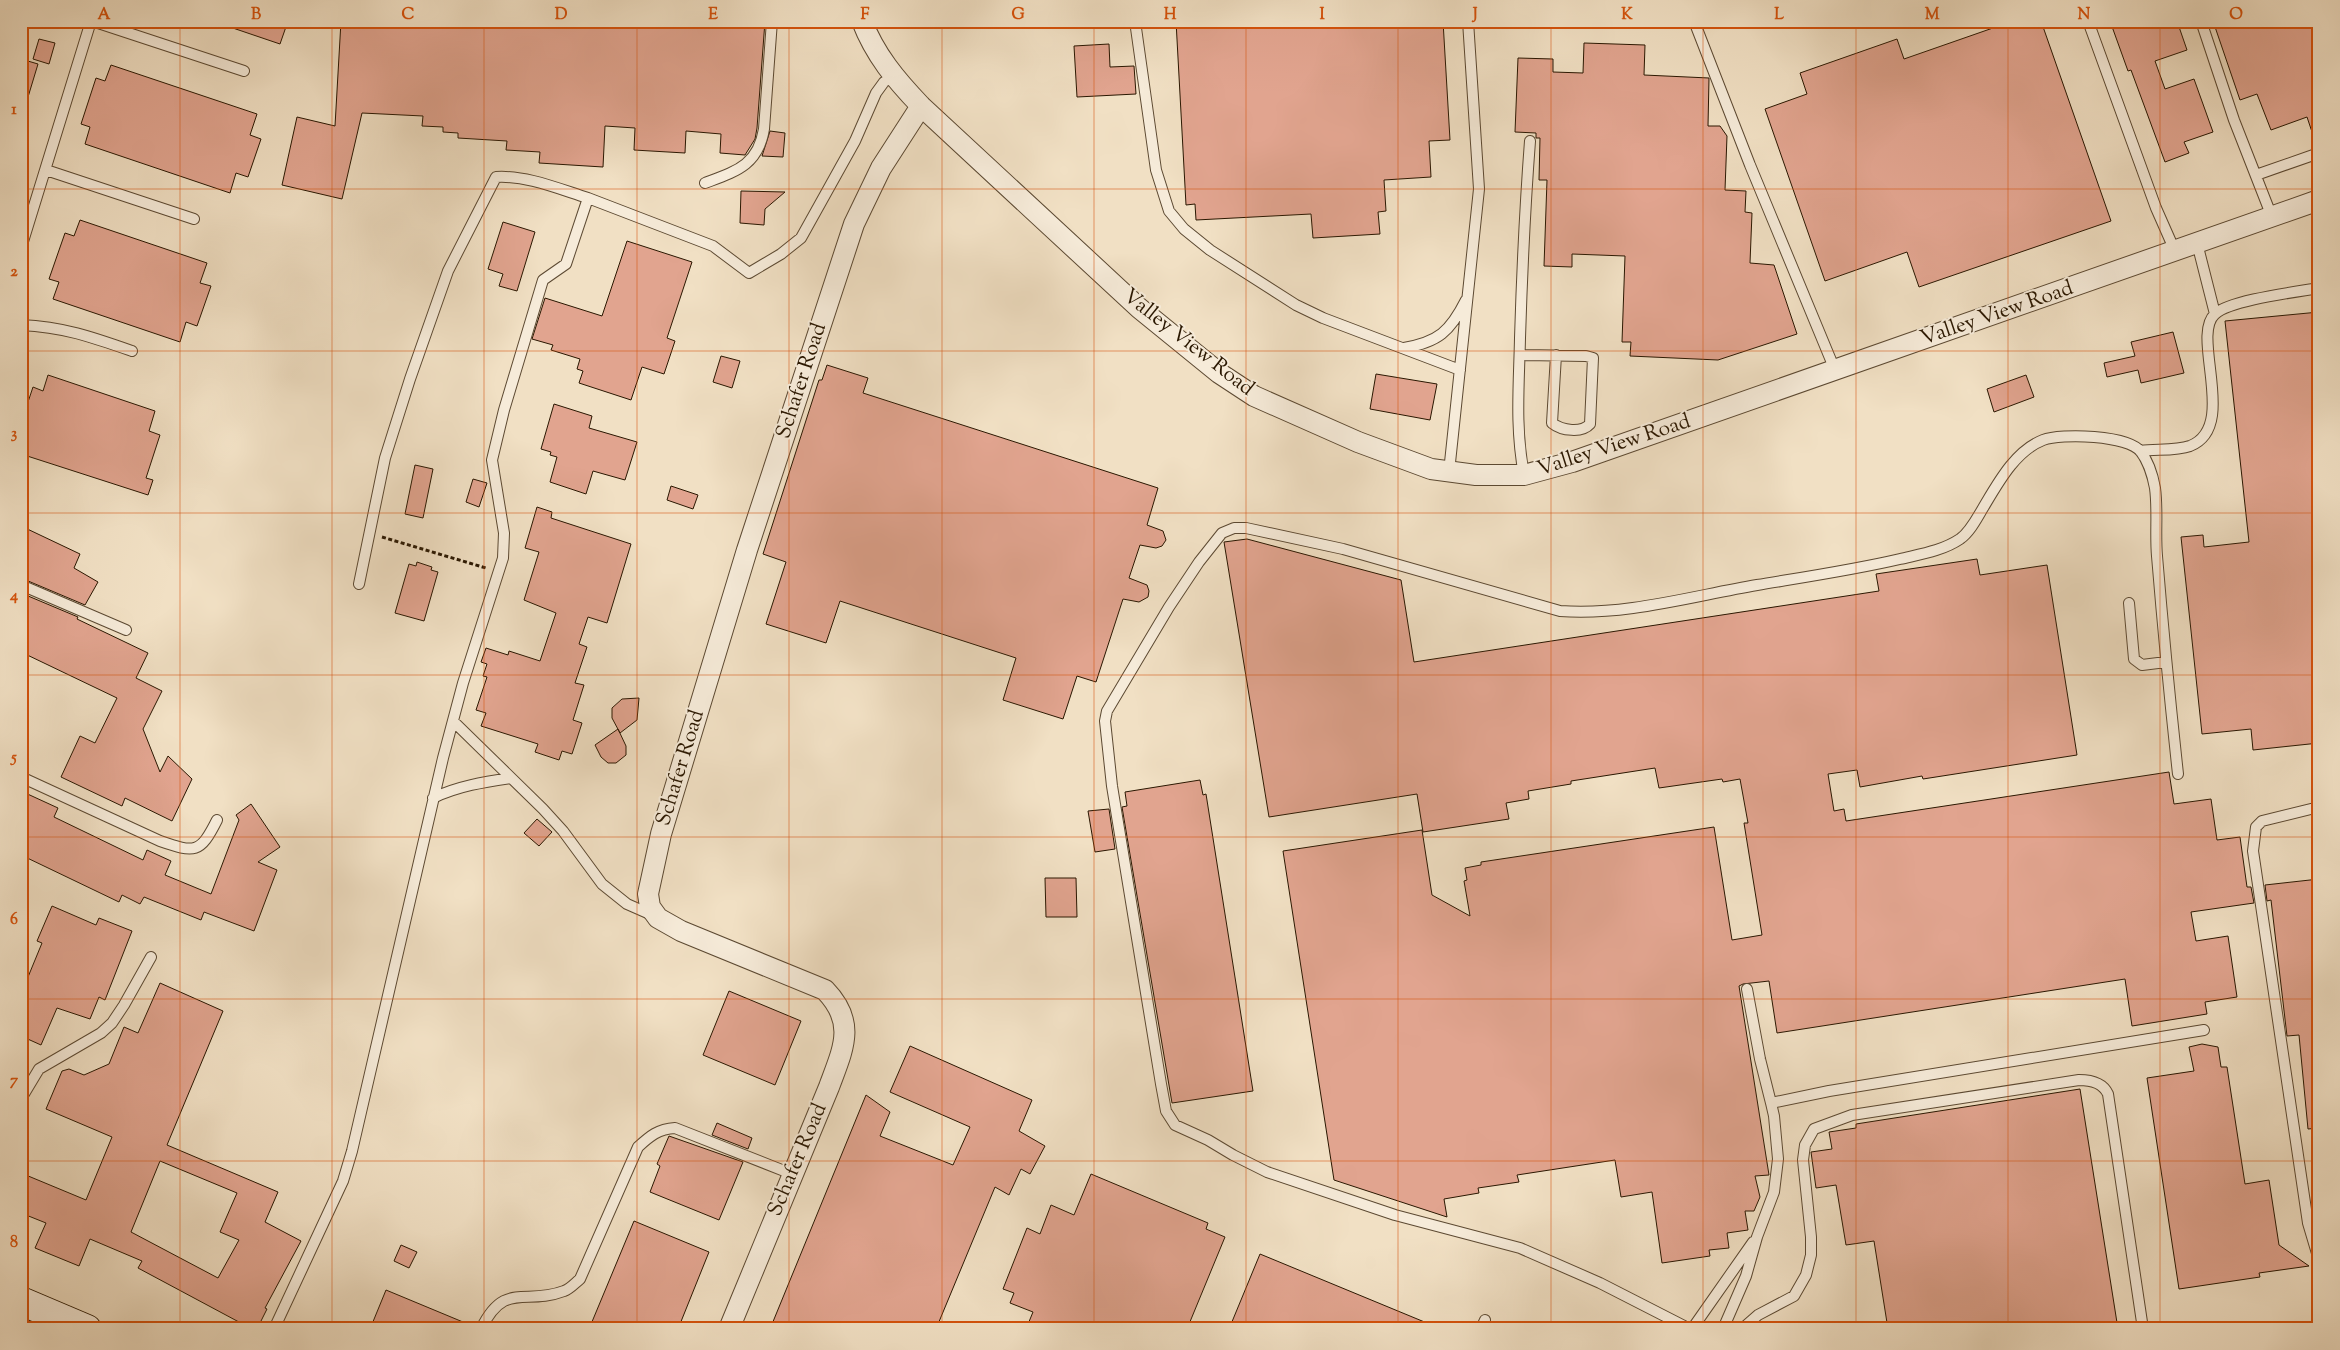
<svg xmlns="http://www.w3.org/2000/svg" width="2340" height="1350" font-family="'Sorts Mill Goudy',serif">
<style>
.building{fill:#e1a48f;stroke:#2a1701;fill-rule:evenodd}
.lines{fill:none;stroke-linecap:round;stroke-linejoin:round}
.lane-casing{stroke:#5c4932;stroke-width:12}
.street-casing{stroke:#5c4932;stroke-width:22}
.secondary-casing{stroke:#2a1701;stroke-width:30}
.path{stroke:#2a1701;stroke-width:3;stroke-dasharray:4 2.5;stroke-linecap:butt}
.lane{stroke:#f6ebd9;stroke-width:10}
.street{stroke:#f6ebd9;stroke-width:20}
.secondary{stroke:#f6ebd9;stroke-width:28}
.grid{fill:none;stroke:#d5520b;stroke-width:1;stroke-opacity:0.55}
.labels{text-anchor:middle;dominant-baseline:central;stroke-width:4;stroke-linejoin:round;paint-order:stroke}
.street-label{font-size:21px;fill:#2a1701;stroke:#f6ebd9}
.neatline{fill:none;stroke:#d5520b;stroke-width:2}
.grid-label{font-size:16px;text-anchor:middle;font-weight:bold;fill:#d5520b}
</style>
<rect width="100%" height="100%" fill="#f1e0c4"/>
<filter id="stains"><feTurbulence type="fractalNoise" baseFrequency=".004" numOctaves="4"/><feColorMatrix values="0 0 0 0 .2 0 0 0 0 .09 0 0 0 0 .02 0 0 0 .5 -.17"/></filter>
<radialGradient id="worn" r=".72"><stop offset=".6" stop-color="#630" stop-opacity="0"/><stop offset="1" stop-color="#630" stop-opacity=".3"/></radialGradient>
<path class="building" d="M221,21H288L280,44L221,24Z
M341,21H765L757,128L755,139L745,155L720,153L721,134L686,131L685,153L634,150L635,128L605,126L603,167L539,163L540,152L506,150L507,141L458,138V133L443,132V127L422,126L423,116L362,113L342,199L282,185L297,117L335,126Z
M1176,21H1443L1450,140L1429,141L1431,177L1384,180L1386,211L1378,212L1380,234L1313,238L1311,214L1196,220L1195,204L1186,205Z
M2013,21H2041L2111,221L1919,287L1907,252L1825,281L1765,109L1807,94L1800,73L1897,39L1904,59Z
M2110,21H2177L2187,50L2155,61L2165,89L2194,79L2213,132L2184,142L2189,153L2165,162L2131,70L2128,71Z
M2213,21H2319V143L2316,144L2307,117L2271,130L2257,94L2240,100Z
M39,39L55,43L49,64L33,59Z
M1584,43L1645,45L1644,75L1709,78L1708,126H1720L1727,136L1725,190L1746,191L1745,212L1752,213L1750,263L1774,265L1797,334L1718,360L1630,356L1631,342H1622L1625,256L1572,254V267L1544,266L1547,180H1539L1540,138H1536V133L1515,132L1518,58L1553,59V72L1583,73Z
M1109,44L1110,67L1134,66L1136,94L1077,97L1074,46Z
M21,59L38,64L25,107H21Z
M111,65L257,114L250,135L261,139L248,177L236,173L230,193L85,144L90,127L81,124L96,78L105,81Z
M770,131L785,133L783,157L762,156Z
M741,191L785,192L765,209L764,225L740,223Z
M80,220L207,263L200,283L211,286L197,326L186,322L180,342L53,299L59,282L49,279L65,233L74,236Z
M503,222L535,232L517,291L499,286L503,274L488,269Z
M627,241L692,262L667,338L675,341L664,374L642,367L631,400L579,383L583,371L577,369L580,359L551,350L553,345L532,339L545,298L602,316Z
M2319,312V743L2253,750L2251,729L2202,734L2181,537L2203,535L2204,547L2249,542L2225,321Z
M2173,332L2184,373L2141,383L2138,370L2107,377L2104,363L2135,356L2131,342Z
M721,356L740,361L732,388L713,382Z
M827,365L868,378L863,393L1158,488L1147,525L1163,531L1166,540L1162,546L1156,548L1140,545L1129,578L1147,585L1149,591L1148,597L1139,602L1123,599L1096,682L1077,676L1063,719L1003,700L1016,658L840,601L826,643L766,624L786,562L763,554L819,380H822Z
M1376,374L1437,384L1430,420L1370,409Z
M48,375L155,411L149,431L160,435L146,478L153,480L148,495L21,454L27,436L21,434V423L33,387L43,391Z
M2026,375L2034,397L1994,412L1987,389Z
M554,404L592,416L589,428L637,442L625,480L593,471L586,494L550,482L557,457L550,455L551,452L541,449Z
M415,465L433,469L423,518L405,514Z
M473,479L487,483L479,507L466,502Z
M671,486L698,495L693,509L667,500Z
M537,507L552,512L551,518L631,544L607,623L588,617L579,644L587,647L575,683L584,685L573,720L582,723L572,754L562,751L559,760L535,752L538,744L481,726L486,713L476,710L487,677L483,676L487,664L481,662L486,648L508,655L509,651L540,661L556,613L524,600L539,552L525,548Z
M21,526L80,554L74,568L98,582L85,605L21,578Z
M1247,539L1401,580L1414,662L1879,591L1876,574L1977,559L1980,575L2047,565L2077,755L1923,779L1922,776L1860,787L1857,770L1828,774L1834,811L1844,809L1846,821L2169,772L2174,804L2211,799L2217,840L2240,837L2247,887H2251L2254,903L2191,912L2196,941L2228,936L2237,997L2205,1002L2207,1014L2132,1026L2125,979L1777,1033L1769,981L1743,984L1739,986L1769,1175L1755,1176L1760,1197L1754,1211H1745L1748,1230L1727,1233L1729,1248L1709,1250L1710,1256L1662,1263L1652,1192L1621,1197L1615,1160L1517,1175L1519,1182L1478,1188L1479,1193L1444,1199L1447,1217L1334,1180L1283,851L1422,830L1432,895L1470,916L1464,881L1467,880L1465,868L1481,865V862L1714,827L1732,940L1762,935L1744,823H1748L1740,779L1723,782L1722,779L1659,788L1655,768L1571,781V784L1528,791L1529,799L1506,803L1509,819L1423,832L1417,794L1269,817L1224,542Z
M417,562L432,567L431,570L438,572L424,621L395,613L409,564L416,566Z
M21,593L78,617L77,619L148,653L136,678L162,691L143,729L160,772L168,756L192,779L172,821L125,798L122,806L61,777L80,736L95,743L117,698L21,652Z
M639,698L637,720L620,733L612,718V708L622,699Z
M618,729L626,746V755L616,763H608L601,757L595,745Z
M1200,780L1203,795L1206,794L1253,1091L1172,1103L1122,807L1127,806L1125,792Z
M21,791L58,808L54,817L143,860L147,850L171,861L165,875L211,894L239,820L236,815L251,804L280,847L258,862L277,870L254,931L204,912L201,920L144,897L140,904L122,895L119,902L21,855Z
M1109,809L1115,849L1095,852L1088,811Z
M537,819L552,832L539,846L524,833Z
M1045,878H1076L1077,917H1046Z
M2319,879V1128L2308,1129L2299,1035L2287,1036L2271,900L2267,901L2265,885Z
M52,906L96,925L99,918L132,931L105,1000L99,997L90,1019L57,1008L41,1045L21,1036V994L42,943L37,941Z
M160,983L223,1011L167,1145L278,1192L265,1222L301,1241L265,1308L267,1309L257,1329H252L138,1268L142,1261L90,1239L79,1266L35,1248L46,1223L21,1213V1173L86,1200L112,1137L46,1109L62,1071L69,1069L84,1075L109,1064L124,1027L138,1033ZM160,1161L237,1193L220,1232L239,1240L218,1278L131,1232Z
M729,991L801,1021L775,1085L703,1055Z
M2202,1044L2218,1047L2221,1067H2227L2245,1184L2269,1180L2279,1245L2309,1266L2259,1273L2260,1277L2179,1289L2147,1078L2194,1071L2189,1047Z
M910,1046L1032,1100L1019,1131L1045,1146L1030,1174L1021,1169L1009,1195L995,1187L936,1329H770L866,1095L890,1112L880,1136L953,1165L970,1127L890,1092Z
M2080,1089L2118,1329H1888L1874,1241L1846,1245L1836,1185L1816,1188L1811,1152L1832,1149L1829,1132L1856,1128V1124Z
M717,1123L752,1138L748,1149L712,1135Z
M669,1136L743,1162L719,1220L650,1192L660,1166L657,1164Z
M1091,1174L1208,1223L1206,1229L1225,1237L1187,1329H1026L1033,1312L1010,1303L1014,1293L1003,1289L1027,1228L1040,1234L1051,1205L1074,1215Z
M634,1221L709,1252L678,1329H589Z
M401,1245L417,1252L409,1268L394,1261Z
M1260,1254L1439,1328V1329H1229Z
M386,1290L475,1327L474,1329H370Z"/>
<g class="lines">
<defs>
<path id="lane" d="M92,21L244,71
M1135,21L1156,170L1169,211L1184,229L1210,250L1296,305L1323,318L1460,370
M1694,21L1750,165L1835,370
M2088,21L2156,208L2175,251
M2201,21L2234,120L2272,217
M46,170L194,219
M2256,175L2319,153
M705,183C737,171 758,165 764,129L772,21
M588,198L713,246L749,273L781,254L801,238L855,141L876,93L884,82L893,77
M2197,243L2215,314
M21,248L91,21
M21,325C64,327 92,337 132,351
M1404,348C1438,342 1450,332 1466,300
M1520,355L1586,356L1593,358L1590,424C1582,433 1562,431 1552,423L1556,355
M2141,451C2156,449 2176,451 2190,446C2239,427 2190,336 2215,314C2230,300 2296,292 2319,288
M1449,472L1479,189L1468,21
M1524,475C1515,427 1519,386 1520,338C1522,272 1525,207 1530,141
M21,585L126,630
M2129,603L2134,659L2142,665L2166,662
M453,721L543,809L563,831L602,884L627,904L652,915
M21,777L160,841C195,853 200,854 217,820
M433,798C458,786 484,782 511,778
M2319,807L2262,821L2256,827L2253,851L2308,1223L2319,1260
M1747,989L1760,1059L1771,1103
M21,1099L39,1069L101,1033L112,1023L124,1005L151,957
M21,1323L34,1329
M274,1329L343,1181L352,1151L443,758L463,683L503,558L504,533L492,460L504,410L543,280L566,264L588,198C559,189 526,175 496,177L448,271L410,379L385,458L359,584
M481,1329C505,1280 525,1306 564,1291C570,1289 575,1283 580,1279L638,1147C650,1136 658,1129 675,1128L792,1174
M1481,1329L1485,1320
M1690,1329L1600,1283L1520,1248L1395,1215L1267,1172L1233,1155L1208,1140L1175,1125L1166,1111L1161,1084L1112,786L1105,721L1107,711L1169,607L1199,562L1222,533L1234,528H1246L1343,549L1560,611C1625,616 1692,596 1757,585C1805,577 1853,570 1900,559C1921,554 1942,551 1960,539C1970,532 1977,518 1983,508C1998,483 2015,451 2043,440C2061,433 2129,435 2141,452C2148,461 2153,477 2155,488C2158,510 2155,534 2157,556C2163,629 2170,701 2178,774
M1692,1329L1753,1242
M1723,1329L1746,1276L1757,1237L1774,1192L1778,1159L1774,1116L1771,1103L1829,1091L2204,1030
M1742,1329L1758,1315L1794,1296L1806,1275L1811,1255V1237L1803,1160L1805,1145L1814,1129L1852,1115L2079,1080C2091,1080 2103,1083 2108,1094L2143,1329"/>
<path id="street" d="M862,21C875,55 896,80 921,106L1139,308L1219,373L1254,396L1358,442L1431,469L1476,475H1524L1572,462L2319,200
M729,1329L829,1087C843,1049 857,1023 825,990L681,931L658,918L650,907L648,894L661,834L747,550L854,224L881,168L921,106"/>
<path id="secondary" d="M21,1301L87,1329"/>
</defs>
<use href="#lane" class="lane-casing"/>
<use href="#street" class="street-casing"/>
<use href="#secondary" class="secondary-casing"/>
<path class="path" d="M382,537L486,568"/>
<use href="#lane" class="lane"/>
<use href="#street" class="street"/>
<use href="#secondary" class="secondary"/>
</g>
<path class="grid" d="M180,21V1329M332,21V1329M484,21V1329M637,21V1329M789,21V1329M942,21V1329M1094,21V1329M1246,21V1329M1398,21V1329M1551,21V1329M1703,21V1329M1856,21V1329M2008,21V1329M2160,21V1329M21,189H2319M21,351H2319M21,513H2319M21,675H2319M21,837H2319M21,999H2319M21,1161H2319"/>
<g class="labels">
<g class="street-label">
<text transform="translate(1997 314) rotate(-19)">Valley View Road</text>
<text transform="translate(1188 343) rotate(38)">Valley View Road</text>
<text transform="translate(802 381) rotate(-72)">Schafer Road</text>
<text transform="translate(1614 446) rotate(-18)">Valley View Road</text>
<text transform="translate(681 768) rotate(-73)">Schafer Road</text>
<text transform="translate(798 1160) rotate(-67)">Schafer Road</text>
</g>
</g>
<rect width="2340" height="1350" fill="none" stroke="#f1e0c4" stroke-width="55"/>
<rect x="28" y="28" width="2284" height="1294" class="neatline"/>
<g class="grid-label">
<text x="104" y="19">A</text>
<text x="256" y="19">B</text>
<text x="408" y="19">C</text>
<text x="561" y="19">D</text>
<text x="713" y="19">E</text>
<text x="865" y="19">F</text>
<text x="1018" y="19">G</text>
<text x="1170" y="19">H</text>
<text x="1322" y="19">I</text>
<text x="1475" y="19">J</text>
<text x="1627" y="19">K</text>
<text x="1779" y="19">L</text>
<text x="1932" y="19">M</text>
<text x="2084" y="19">N</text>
<text x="2236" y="19">O</text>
<text x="14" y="114">1</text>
<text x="14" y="276">2</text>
<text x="14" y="438">3</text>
<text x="14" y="600">4</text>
<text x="14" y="762">5</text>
<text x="14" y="924">6</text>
<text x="14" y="1085">7</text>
<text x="14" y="1247">8</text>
</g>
<rect width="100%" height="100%" filter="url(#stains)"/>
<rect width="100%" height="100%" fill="url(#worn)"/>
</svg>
